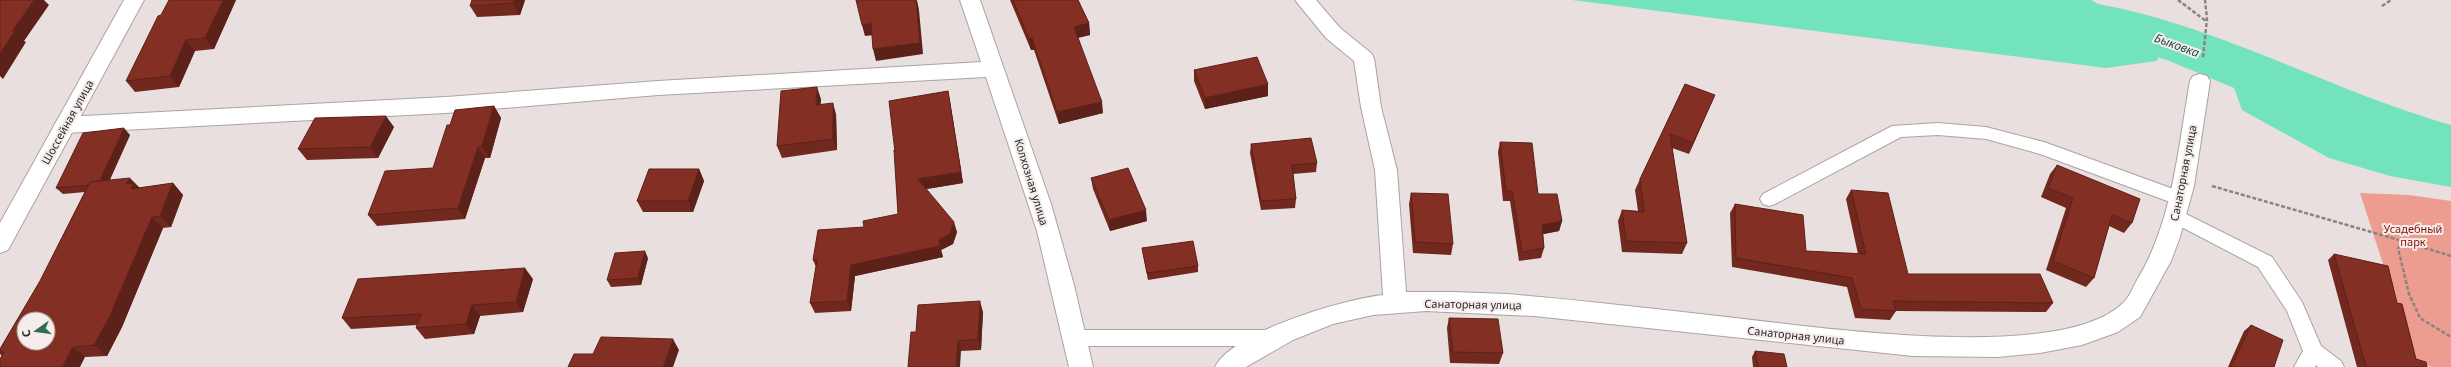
<svg xmlns="http://www.w3.org/2000/svg" width="2451" height="367" font-family="'Noto Sans',sans-serif">
<style>
.green{fill:#ed9d90}
.water{fill:#73e3bd}
.lines{fill:none;stroke-linecap:round;stroke-linejoin:round}
.river{fill:#73e3bd;fill-rule:evenodd}
.lane-casing{stroke:#aba3a2;stroke-width:2}
.street-casing{stroke:#aba3a2;stroke-width:2}
.secondary-casing{stroke:#aba3a2;stroke-width:2}
.path{stroke:#898382;stroke-width:2.5;stroke-dasharray:4 2;stroke-linecap:butt}
.lane{fill:#fff;fill-rule:evenodd}
.street{fill:#fff;fill-rule:evenodd}
.secondary{fill:#fff;fill-rule:evenodd}
.wall{fill:#71281f}
.shaded-wall{fill:#5c2119}
.building{fill:#832f24;stroke:#5c2119;fill-rule:evenodd}
.labels{text-anchor:middle;dominant-baseline:central;stroke-width:4;stroke-linejoin:round;paint-order:stroke}
.street-label{font-size:11px;fill:#2c2928;stroke:#f5eceb}
.park-label{font-size:11px;fill:#841409;stroke:#f5eceb}
.water-label{font-size:12px;font-style:italic;fill:#1e4e3e;stroke:#f5eceb}
</style>
<rect width="100%" height="100%" fill="#e8dfde"/>
<path class="green" d="M2360,193L2409,195L2451,201V367H2432L2411,361L2395,301Z"/>
<path class="water" d="M1572,0H2091L2113,12L2161,49L2157,61L2106,68Z
M2265,60L2451,135V187L2390,176L2329,158L2242,110L2231,79L2242,63Z"/>
<g class="lines">
<path class="river" d="M2057,0C2092,0 2128,10 2161,19C2260,48 2352,97 2451,125V169L2332,129L2167,60L2128,48L2042,30L2035,17L2042,4Z"/>
<defs>
<path id="lane" d="M1938,123L1986,127L2044,142L2176,190L2179,195L2176,200L2170,202L2040,154L1986,139L1938,135L1901,137L1775,204L1769,206L1763,204L1760,199L1763,194L1892,126Z
M2176,209L2272,257L2302,302L2321,346L2341,361L2344,367H2318L2316,365L2315,367H2294L2303,351L2287,311L2258,267L2170,221L2167,216L2170,211Z
M1075,330H1275L1282,332L1285,338L1282,344L1275,346H1075L1068,344L1065,338L1068,332Z"/>
<path id="street" d="M960,0H980L1051,204L1074,285L1093,367H1069L1037,231L986,77L658,95L446,113L65,133L58,131L54,125L58,119L65,117L446,97L658,81L981,62Z
M1295,0H1316L1340,28L1371,53L1374,58L1381,107L1397,170L1406,292H1453L1507,294C1578,300 1648,308 1718,316C1803,325 2062,366 2124,302C2130,296 2133,287 2137,280C2173,221 2178,148 2190,81L2193,76L2200,74L2207,76L2210,81L2194,186L2180,237L2171,261L2140,317L2118,332L2082,345L2040,353L1998,357L1913,356L1534,316L1426,311L1373,315L1333,324L1293,340L1246,367H1215C1232,332 1344,299 1383,295L1375,170L1361,107L1354,61L1326,38Z"/>
<path id="secondary" d="M124,0H144L8,250L0,253V223Z"/>
</defs>
<use href="#lane" class="lane-casing"/>
<use href="#street" class="street-casing"/>
<use href="#secondary" class="secondary-casing"/>
<path class="path" d="M2178,0L2206,21
M2382,6L2391,0
M2203,57L2207,19L2205,0
M2212,186L2406,242
M2451,256L2406,242L2398,248L2409,294L2420,318L2451,337"/>
<use href="#lane" class="lane"/>
<use href="#street" class="street"/>
<use href="#secondary" class="secondary"/>
</g>
<path class="wall" d="M236,0L214,49L195,51L179,87L135,92L126,81Z
M472,0H525L520,15L477,17L470,6Z
M1010,0H1078L1089,23L1090,35L1078,38L1103,113L1059,124L1034,50H1031Z
M1194,70L1268,96L1205,109L1194,81Z
M1685,84L1710,106L1689,154L1672,148L1687,243L1682,254L1622,252L1618,221L1622,210L1638,211L1635,190L1640,179Z
M948,91L950,102L963,183L926,189L957,232L953,244L941,250L943,257L855,276L851,311L815,313L810,303L816,267L813,260L864,227L898,214L895,152Z
M821,99L820,104L836,114L837,150L782,158L777,146Z
M494,106L501,118L490,158H485L465,219L377,226L368,215L433,168L450,125Z
M394,127L378,158L307,160L298,149Z
M130,135L109,180L140,188L173,183L183,195L171,227L163,228L122,327L107,356L85,357L2,356L0,354V349L40,281L85,192L63,194L56,188Z
M1500,142L1538,194L1562,221L1559,231L1543,234L1544,248L1541,258L1519,261L1510,201H1503L1498,152Z
M1251,144L1317,163L1316,172L1293,174L1296,199L1295,208L1261,210L1250,153Z
M2057,165L2132,223L2124,233L2109,226L2094,278L2086,287L2046,270L2066,208L2041,197L2050,174Z
M699,169L704,181L693,212H643L637,201Z
M1091,178L1147,221L1110,231L1093,189Z
M1851,190L1908,274L2053,303L2046,312L1896,311L1890,320L1855,318L1847,287L1732,267L1730,213L1735,204L1806,251L1858,254L1846,199Z
M1411,193L1453,244L1451,255L1413,253L1409,204Z
M1142,248L1198,266V272L1148,280L1143,254Z
M2334,254L2397,303L2416,359L2427,367H2357L2328,260Z
M648,258L641,285L611,287L607,280Z
M533,279L523,312L480,316L474,334L425,339L416,328L417,325L351,329L342,318Z
M983,312L981,350L961,351L916,332Z
M1449,318L1503,353L1499,364L1450,363L1447,328Z
M2251,325L2274,367H2228L2244,331Z
M1755,351L1787,367H1753L1752,357Z"/>
<path class="shaded-wall" d="M34,0H44L49,5L24,41L26,42L3,79L0,76V54L12,31Z
M223,0H236L214,49L205,38Z
M515,0H525L520,15L513,3Z
M917,0L919,10L923,54L876,61L873,49Z
M871,23L874,35L865,36L862,25Z
M1089,23L1090,35L1076,38L1074,27Z
M1032,38L1034,50H1031L1029,39Z
M186,40L195,51L179,87L170,76Z
M1268,84V96L1205,109V98Z
M817,87L821,99L820,116L816,105Z
M948,91L950,102L963,183L921,190L918,179Z
M1715,95L1710,106L1689,154L1693,143Z
M1102,102L1103,113L1059,124L1057,112Z
M833,103L836,114L837,150L833,139Z
M494,106L501,118L490,158L482,146Z
M386,116L394,127L378,158L370,147Z
M124,128L130,135L105,191L98,184Z
M478,147L485,158L465,219L458,208Z
M699,169L704,181L693,212L688,201Z
M130,178L141,189L142,200L126,184Z
M173,183L183,195L171,227L160,216Z
M1146,210L1147,221L1110,231L1109,220Z
M152,217L163,228L122,327L107,356L94,345Z
M1562,221L1559,231L1539,235L1542,225Z
M954,222L957,232L953,244L941,250L943,257L855,276L851,311L847,301L851,265L939,240Z
M645,251L648,258L641,285L638,278Z
M525,268L533,279L523,312L516,302Z
M980,301L983,312L981,350L978,339Z
M472,305L480,316L474,334L466,324Z
M673,339L679,350L673,367H663Z
M958,341L961,351L960,367H956Z
M73,347L85,357L80,367H62Z"/>
<path class="building" d="M0,0H34L12,31H15L0,54Z
M169,0H223L205,38L186,40L170,76L126,81L158,16L161,15Z
M472,0H515L513,3L470,6Z
M856,0H916L920,43L873,49L871,23L862,25Z
M1013,0H1078L1089,23L1074,27L1102,102L1057,112L1032,38L1029,39Z
M1257,57L1268,84L1205,98L1194,70Z
M1685,84L1715,95L1693,143L1670,134L1687,243L1626,241L1622,210L1644,212L1640,179Z
M817,87L816,105L833,103V139L777,146L781,91Z
M948,91L961,172L918,179L954,222L950,234L939,240L940,246L851,265L847,301L810,303L817,260H813L818,230L864,227L863,221L898,214L894,150L895,152L889,101Z
M494,106L482,146L478,147L458,208L368,215L385,171L433,168L447,125H450L455,110Z
M386,116L370,147L298,149L315,118Z
M124,128L100,181L90,182L89,185L56,188L83,133Z
M1311,138L1317,163L1292,165L1296,199L1261,201L1251,144Z
M1500,142L1532,143L1538,194H1557L1562,221L1542,225L1544,248L1522,252L1512,191H1506Z
M2057,165L2140,199L2132,223L2112,215L2094,278L2053,261L2073,198L2048,188Z
M1128,168L1146,210L1109,220L1091,178Z
M649,169H699L688,201H637Z
M130,178L126,184L134,183L131,189L173,183L160,216L152,217L110,316L94,345L73,347L62,367H0V359L4,352H0V349L40,281L90,182ZM24,319H48V343H24Z
M1851,190L1888,193L1908,274H2040L2053,303L1893,301L1896,311L1861,309L1852,278L1736,258L1735,204L1803,215L1806,251L1866,254Z
M1411,193L1448,194L1453,244L1415,242Z
M1193,241L1198,266L1147,273L1142,248Z
M645,251L638,278L607,280L615,253Z
M2334,254L2388,266L2397,303L2402,304L2416,359L2426,362L2427,367H2366Z
M525,268L516,302L472,305L466,324L416,328L421,314L342,318L358,279Z
M980,301L978,339L958,341L956,367H908L911,332H916L918,305Z
M1449,318L1498,319L1503,353L1453,352Z
M2251,325L2283,340L2274,367H2231Z
M601,337L673,339L663,367H568L574,354H593Z
M1755,351L1784,354L1787,367H1758Z"/>
<g class="labels">
<g class="street-label">
<text transform="translate(67 122) rotate(-61)">Шоссейная улица</text>
<text transform="translate(2183 173) rotate(-79)">Санаторная улица</text>
<text transform="translate(1032 182) rotate(73)">Колхозная улица</text>
<text transform="translate(1473 304) rotate(1)">Санаторная улица</text>
<text transform="translate(1796 335) rotate(6)">Санаторная улица</text>
</g>
<g class="park-label">
<text x="2413" y="228">Усадебный<tspan x="2413" dy="13">парк</tspan></text>
</g>
<g class="water-label">
<text transform="translate(2177 45) rotate(20)">Быковка</text>
</g>
</g>
<g transform="translate(36 331) rotate(256)"><circle r="19" fill="#f5eceb" stroke="#a59e9d"/>
<path d="M0-3L7 15L0 10L-7 15Z" fill="#306d59"/>
<text y="-6" font-size="11" font-weight="bold" text-anchor="middle" fill="#2c2928">С</text>
</g>
</svg>
